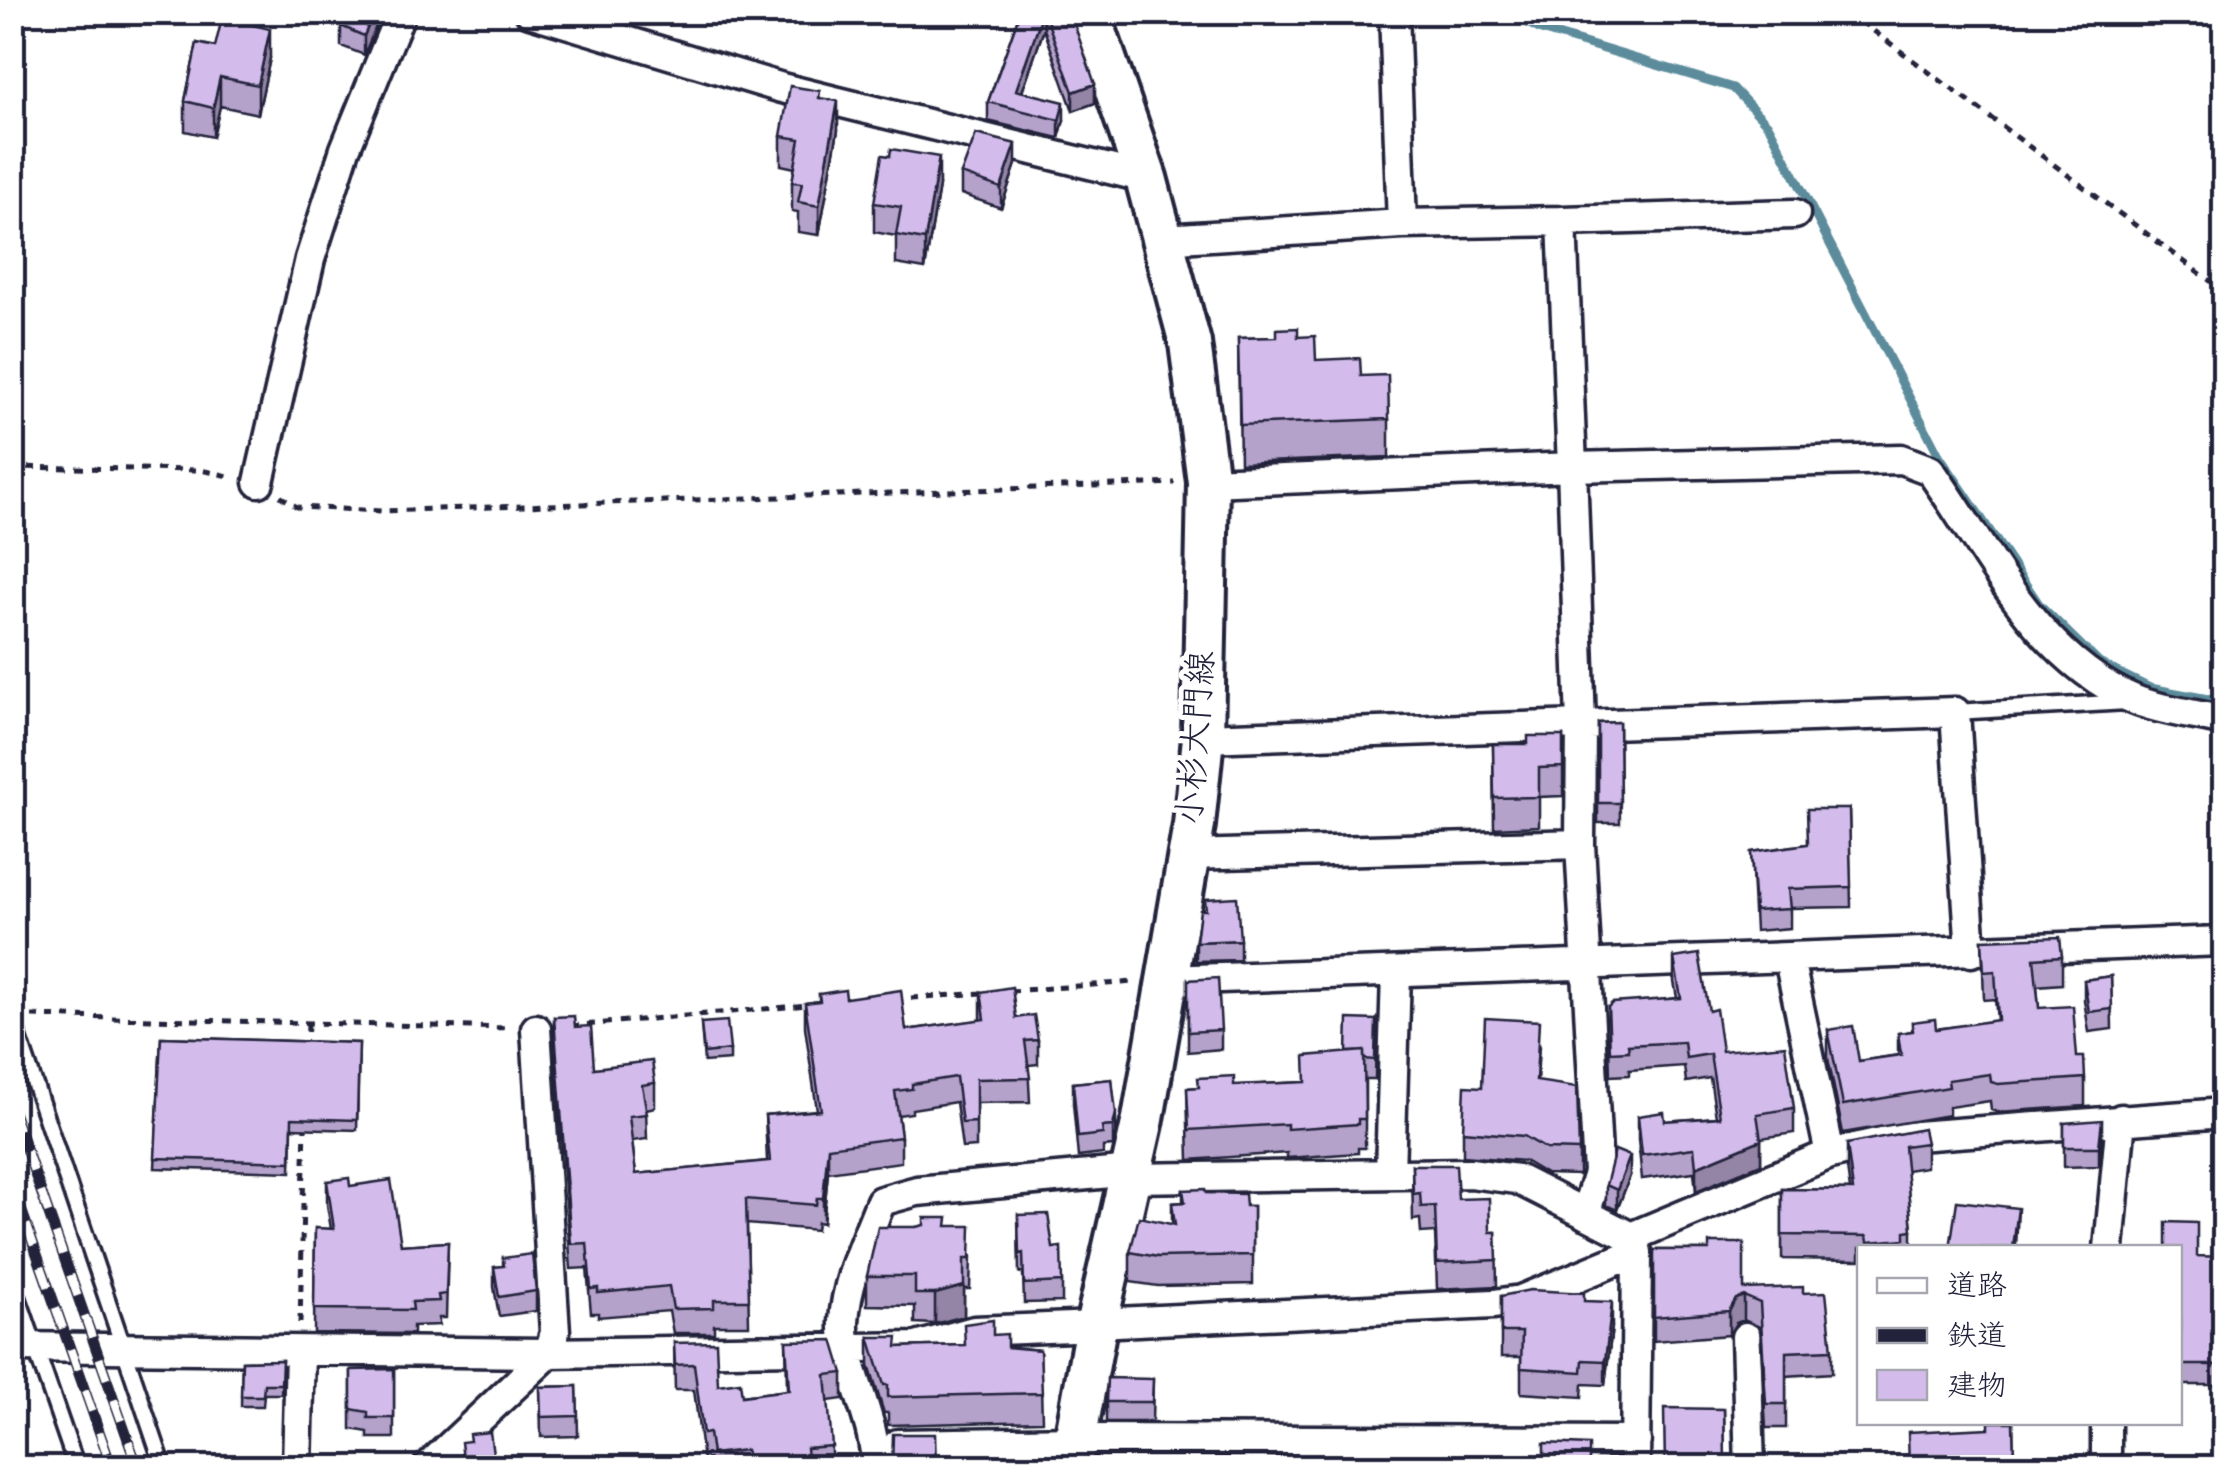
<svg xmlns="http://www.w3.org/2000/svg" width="2237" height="1480" font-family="'Indie Flower','Klee One',sans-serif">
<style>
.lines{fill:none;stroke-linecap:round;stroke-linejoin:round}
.stream{stroke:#5c8c9c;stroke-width:9}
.lane-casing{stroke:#22223b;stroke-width:21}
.street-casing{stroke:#22223b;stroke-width:35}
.secondary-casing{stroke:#22223b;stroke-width:48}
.path{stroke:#22223b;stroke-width:5;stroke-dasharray:8 8;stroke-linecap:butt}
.lane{stroke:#fff;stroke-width:14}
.street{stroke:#fff;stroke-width:28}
.secondary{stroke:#fff;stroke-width:40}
.rail-casing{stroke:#22223b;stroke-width:11}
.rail{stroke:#fff;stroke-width:8;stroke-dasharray:22;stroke-linecap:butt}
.wall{fill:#b5a2cb;stroke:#22223b;stroke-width:2.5}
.shaded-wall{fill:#9484a5;stroke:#22223b;stroke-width:2.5}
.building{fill:#d3bcec;stroke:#22223b;stroke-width:2.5}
.labels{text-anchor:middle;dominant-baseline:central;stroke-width:10;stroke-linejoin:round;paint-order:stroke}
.street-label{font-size:35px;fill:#22223b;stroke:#fff}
</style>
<rect width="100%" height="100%" fill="#fff"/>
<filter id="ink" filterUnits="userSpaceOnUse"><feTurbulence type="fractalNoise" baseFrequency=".01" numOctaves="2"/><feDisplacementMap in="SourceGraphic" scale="20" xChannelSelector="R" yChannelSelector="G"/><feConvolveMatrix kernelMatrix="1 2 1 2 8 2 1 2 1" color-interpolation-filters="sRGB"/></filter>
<g filter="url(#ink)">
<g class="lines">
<path class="stream" d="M1507,12L1541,30L1733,88L1769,126L1939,455L2039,604L2099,663L2150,688L2224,702"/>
<defs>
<path id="lane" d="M1955,712L2127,702
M12,1017L164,1468
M12,1280L77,1468"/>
<path id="street" d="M530,12L782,88L1146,178
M1394,12L1402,224L1562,221L1572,467L1901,459L1930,470C1989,553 2036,658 2135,700C2162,711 2196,714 2224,721
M1562,221L1795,214
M1163,239L1402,224
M259,482L310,259L345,149L401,12
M1208,482L1572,467L1581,725L1955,712L1971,952
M1203,738L1581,725L1580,844
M1189,855L1580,844L1598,1173L1585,1214
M1789,959L1830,1154
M1166,980L2224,941
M1390,1174L1396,973
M1130,1178L1470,1173L1517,1179L1631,1237L1637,1252L1635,1468
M1631,1237L1830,1154L1903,1137L2224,1113
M2109,1248L2121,1119
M1096,1323L1494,1304L1521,1300L1637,1252
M1746,1337L1750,1468
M12,1347L549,1353L916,1347L974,1331L1096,1326
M2106,1422V1468
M1075,1439L1636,1441
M898,1444L1075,1441
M297,1468L300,1351
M427,1468L549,1353L555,1332L536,1029
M876,1468C876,1418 842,1365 844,1322C846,1281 866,1239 881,1201L917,1191L1132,1171"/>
<path id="secondary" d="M1070,1468L1096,1326L1143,1119L1194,825L1203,738L1208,482L1190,343L1146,178L1089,12"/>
</defs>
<use href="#lane" class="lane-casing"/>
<use href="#street" class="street-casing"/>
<use href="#secondary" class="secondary-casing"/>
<path class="path" d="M1848,12L2224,291
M12,467L200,470L234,477
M280,496L297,507L381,511L1175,483
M1010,991L1134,982
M895,999L984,993
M32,1016L510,1028
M571,1026L809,1005
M307,1048L308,1024
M300,1323L305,1124"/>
<use href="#lane" class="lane"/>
<use href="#street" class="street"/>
<use href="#secondary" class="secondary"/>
<defs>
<path id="rail" d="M12,1109L138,1468
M12,1183L112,1468"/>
</defs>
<use href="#rail" class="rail-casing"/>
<use href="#rail" class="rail"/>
</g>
<path class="wall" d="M382,12L364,55L341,46V26Z
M1020,12H1070L1095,103L1073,111L1044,29L1022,92L1064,120L1059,138L988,121V102Z
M197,43L270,58L258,114L220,106L213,137L185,131V101Z
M820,98L838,130L819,235L798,232V212L792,211V182L795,168L781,165V136Z
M1016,164L1001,208L961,194V174Z
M939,186L925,269L896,264V236L874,232V203Z
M1298,337L1316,360L1361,376L1389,419V457L1240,463L1238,338Z
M1619,722L1620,823H1598V723Z
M1563,736V796L1539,797V826L1494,828L1493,744H1528Z
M1849,809L1851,907L1790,908V928L1755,931L1751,852L1807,844Z
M1240,940V960L1196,961V942Z
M1982,940L2062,956V984L2037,986L2039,1008L2077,1057L2085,1078V1106L1998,1112L1991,1110L1990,1101L1949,1107V1115L1843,1133L1828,1058V1030L1859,1061L1898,1055V1033L1912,1031V1022L1936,1029L1997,1021L1995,999L1984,1000Z
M1674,958L1709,1011L1722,1051L1794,1108V1133L1761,1138V1164L1696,1191L1694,1172L1642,1179L1638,1140V1116L1665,1121L1716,1117L1710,1078L1686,1082L1684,1066L1629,1070V1075L1610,1076L1608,1007L1677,998L1674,982Z
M2111,976L2112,1029L2089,1032L2084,1000V980Z
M1188,980L1221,1030V1049L1188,1052Z
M981,992L1016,1018L1038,1040V1064L1028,1065L1030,1102L976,1103V1147L962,1148L956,1102L912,1109V1113L898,1115L901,1137V1162L828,1172L823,1223L817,1222L816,1230L747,1224L749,1325H714V1333H673L669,1311L598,1317V1313H591L587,1268L571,1269L554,1042V1017L575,1027L594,1068L655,1083V1107L646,1109L647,1139L632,1141L636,1174L767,1161L765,1115L817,1110L805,1027V1003L819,1001V994L846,998L906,1030L981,1020Z
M1376,1020L1375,1079H1365V1148H1358V1153L1287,1158V1153L1189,1160L1187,1088L1305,1082L1347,1052Z
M701,1023L730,1050V1060L704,1062Z
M161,1037L359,1043L357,1130L292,1128L291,1172L155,1168Z
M1539,1045L1537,1082L1579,1150V1175L1546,1174L1524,1161L1463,1156V1131L1482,1087Z
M1112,1079L1116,1133L1113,1146L1103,1147V1154L1078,1157L1073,1103V1083Z
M2064,1123L2102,1140L2099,1166L2064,1167Z
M1926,1143V1167L1906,1170L1912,1230V1248H1860V1260L1782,1259V1189L1850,1190L1847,1168V1144Z
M1412,1165L1458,1199L1490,1232H1496L1497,1286L1437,1289L1435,1232L1421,1233L1420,1219L1413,1220Z
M1630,1176L1617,1210L1606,1205V1185Z
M327,1181L350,1186L401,1245L448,1242L446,1318H439V1325L413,1326V1334L314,1333L315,1228L331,1229L327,1205Z
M1183,1190L1206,1193L1246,1206H1253V1284L1158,1286L1130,1282V1252L1172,1224V1203L1183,1202Z
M1018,1215L1053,1248L1062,1282V1302L1024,1303L1023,1273H1019Z
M947,1226L971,1256L970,1289H964V1316L935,1324L915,1323V1306L867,1305V1276L916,1227Z
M2180,1248L2197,1256L2224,1342V1385H2180Z
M1654,1250H1709L1744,1289L1803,1293L1832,1350V1373L1786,1376V1428H1766L1760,1327L1744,1320L1736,1323L1729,1335L1654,1341Z
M503,1258L536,1291V1311L499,1316L494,1287V1267L503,1266Z
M1501,1296L1584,1301L1612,1327L1605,1385L1583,1384L1582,1397L1521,1393V1357H1501Z
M993,1335L1007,1347L1040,1350L1042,1421L888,1425V1413H884L869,1365V1337L898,1347L964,1345Z
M786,1341L843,1373V1399L828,1401L832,1468H710L709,1459L703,1460L694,1390H675L674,1343L718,1385L742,1396L787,1390Z
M282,1360L281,1394H264L263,1406H241L242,1361Z
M394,1369V1438H368V1432L351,1429V1370Z
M1153,1379L1152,1422H1106V1402Z
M577,1386L578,1436L541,1437L540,1387Z
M1724,1409L1725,1468H1664Z
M2013,1422L2014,1468H1909L1989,1428Z"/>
<path class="shaded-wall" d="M374,12H382L364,55V36Z
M1043,12L1044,29L1016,109V90Z
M270,29V58L258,114V85Z
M220,77V106L213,137V108Z
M1095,84V103L1073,111V92Z
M838,101V130L819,235V206Z
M1064,102V120L1059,138V120Z
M1016,144V164L1001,208V188Z
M939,157V186L925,269V240Z
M1116,1113V1133L1113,1146V1126Z
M2102,1120V1140L2099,1166V1147Z
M1761,1140V1164L1696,1191V1167Z
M828,1147V1172L823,1223V1198Z
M1630,1156V1176L1617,1210V1190Z
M2018,1208L2016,1248H2013Z
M964,1286V1316L935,1324V1294Z
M1744,1296V1320L1736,1323L1729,1335V1311L1736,1299Z
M1612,1302V1327L1605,1385V1361Z"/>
<path class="building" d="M346,12H374L364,36L341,26Z
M1020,12H1043L1016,90L1064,102L1059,120L988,102Z
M1044,12H1070L1095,84L1073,92Z
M222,18L270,29L258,85L220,77L213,108L185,101L197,43L215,47Z
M790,86L820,91L819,98L838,101L819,206L798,202L802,183L792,182L800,139L781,136Z
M976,134L1016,144L1001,188L961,174Z
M891,149L939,157L925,240L896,235L901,207L874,203L882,155L890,156Z
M1298,328V337L1315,336L1316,360L1360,358L1361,376L1388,375L1389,419L1240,425L1238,338L1277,337V329Z
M1619,722L1620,803H1598V723Z
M1528,736H1563V767L1539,768V797L1494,798L1493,744H1528Z
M1807,809H1849L1851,887L1788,889L1790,909L1755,911L1751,852L1808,844Z
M1237,897L1240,940L1196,942L1200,910H1206L1205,899Z
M2060,937L2062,956L2034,958L2039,1008L2073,1006L2077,1057H2084L2085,1078L1998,1084L1991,1082L1990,1074L1948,1080L1949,1087L1843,1105L1828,1030L1853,1026L1859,1061L1901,1055L1898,1033L1913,1031L1912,1022L1935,1019L1936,1029L1998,1020L1995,971L1984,972L1982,940Z
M1699,954L1709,1011L1716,1009L1722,1051L1785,1045L1794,1108L1757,1114L1761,1140L1696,1167L1694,1148L1642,1155L1638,1116L1664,1112L1665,1121L1720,1117L1710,1054L1686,1058L1684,1042L1628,1045L1629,1051L1610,1052L1608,1007L1612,1003L1681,998L1674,958Z
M2111,976L2112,1009L2089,1012L2084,980Z
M1218,978L1221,1030L1188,1032V980Z
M1012,987L1016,1018L1034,1015L1038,1040L1025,1041L1030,1078L976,1079V1122L962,1123L956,1077L912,1084V1089L895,1091L901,1137L828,1147L823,1198H817L816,1205L746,1199L749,1300H714V1308L673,1309L669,1286L598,1293V1288L591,1289L587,1243L571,1244L554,1017L574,1016L575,1027L591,1026L594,1068L652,1061L655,1083L642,1085L647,1114L629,1116L636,1174L770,1161L765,1115L821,1110L805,1003L820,1001L819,994L845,990L846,998L901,990L906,1030L985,1019L981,992Z
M1485,1018L1539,1021L1536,1081L1577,1087L1579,1150L1546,1149L1524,1136L1463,1131L1465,1086L1482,1087Z
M1348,1019L1376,1020L1375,1060L1364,1059V1051L1347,1052Z
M727,1021L730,1050L704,1053L701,1023Z
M161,1037L359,1043L357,1120L292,1118L291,1162L155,1158Z
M1364,1051L1365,1119H1358V1124L1287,1129V1124L1189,1130L1187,1088L1199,1087L1198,1078L1234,1076V1085L1306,1082L1305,1056Z
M1112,1079L1116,1113L1113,1126L1102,1127L1103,1134L1078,1137L1073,1083Z
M2102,1120L2099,1147H2064V1123Z
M1923,1129L1926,1143L1904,1146L1912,1230L1905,1231V1239L1868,1242L1867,1236L1782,1235V1189L1853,1190L1847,1144Z
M1615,1150L1630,1156L1617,1190L1606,1185Z
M1412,1165H1456L1458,1199L1489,1198L1490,1232H1496L1497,1260L1437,1263L1435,1206L1421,1207L1420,1193L1413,1194Z
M349,1178L350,1186L391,1180L401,1245L448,1242L446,1294L438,1295L439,1301L412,1302L413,1310L314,1309L315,1228L334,1229L327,1181Z
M1205,1189L1206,1193L1245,1194L1246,1206H1253V1255L1158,1257L1130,1252L1139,1217L1175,1225L1172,1203L1185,1202L1183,1190Z
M1957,1201L2018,1208L2013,1248H1950Z
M1048,1214L1053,1248L1061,1247L1062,1282L1024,1284L1023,1253L1019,1254L1018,1215Z
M924,1218H948L947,1226H971L970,1259H964V1286L935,1294H915V1276H867L878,1227H916L924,1225Z
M2166,1222L2197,1223V1256L2224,1257L2223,1342H2224V1365H2180V1248H2166Z
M1709,1243H1744V1289L1803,1287V1293L1826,1292L1832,1350L1786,1352V1404H1766L1760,1303L1744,1296L1736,1299L1729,1311L1654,1317V1250H1709Z
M532,1254L536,1291L499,1297L494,1267L504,1266L503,1258Z
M1530,1290L1584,1293V1301L1612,1302L1605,1361L1583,1360L1582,1372L1521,1368L1522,1332H1501V1296Z
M993,1320V1335L1007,1334V1347L1040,1350L1042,1393L888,1397V1385H884L869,1337H898L897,1347L965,1345L964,1324Z
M833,1340L843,1373L826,1375L832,1446L806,1448L808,1468H748L746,1450L712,1454L709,1433L703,1434L694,1364L675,1365L674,1343L716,1342L718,1385L740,1382L742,1396L789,1390L786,1341Z
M282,1360L281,1384H264L263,1396H241L242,1361Z
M394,1369V1418H368V1412L351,1409V1370Z
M1107,1378L1153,1379L1152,1402H1106Z
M577,1386L578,1416L541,1417L540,1387Z
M1664,1408L1724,1409L1725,1462L1701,1463V1468H1665Z
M1989,1422H2013L2014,1464L1971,1465L1970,1468H1909L1908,1432L1989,1428Z
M490,1432L495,1468H464L461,1442L470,1441L469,1434Z
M893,1434H935L936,1468H892Z
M1544,1443L1589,1445V1468H1544Z"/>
</g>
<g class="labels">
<g class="street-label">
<text transform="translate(1198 738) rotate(-86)">小杉大門線</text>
</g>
</g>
<rect width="2237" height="1480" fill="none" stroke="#fff" stroke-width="50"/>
<rect x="25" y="25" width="2187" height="1430" fill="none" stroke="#22223b" stroke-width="4" filter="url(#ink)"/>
<rect x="1857" y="1245" width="325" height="180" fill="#ffffff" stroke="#a7a7b1" stroke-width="2.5"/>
<rect x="1877" y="1278" width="50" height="15" fill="#ffffff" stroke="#a7a7b1" stroke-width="2.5"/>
<text x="1947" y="1295" font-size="30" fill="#22223b">道路</text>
<rect x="1877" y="1328" width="50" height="15" fill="#22223b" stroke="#a7a7b1" stroke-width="2.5"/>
<text x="1947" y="1345" font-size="30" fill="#22223b">鉄道</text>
<rect x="1877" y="1370" width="50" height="30" fill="#d3bcec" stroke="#a7a7b1" stroke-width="2.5"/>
<text x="1947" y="1395" font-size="30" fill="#22223b">建物</text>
</svg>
